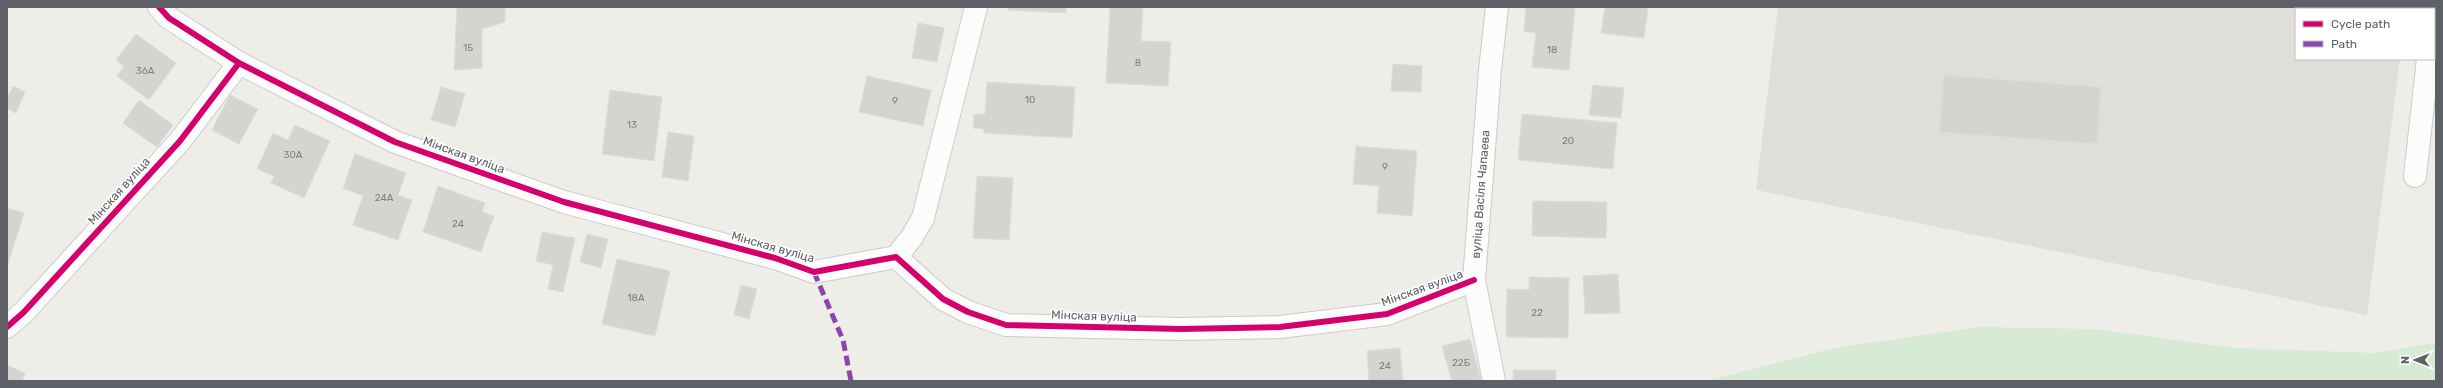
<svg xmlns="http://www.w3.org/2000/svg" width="2443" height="388" font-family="Rubik,sans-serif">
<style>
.industrial{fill:#dfded9}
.green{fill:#d6ead5}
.building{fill:#d5d4d1;stroke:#dddcd8}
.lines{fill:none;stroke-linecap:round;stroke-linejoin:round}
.lane-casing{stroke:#cbcbcb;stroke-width:20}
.street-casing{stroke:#cbcbcb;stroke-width:24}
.lane{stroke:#fcfcfc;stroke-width:18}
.street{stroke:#fcfcfc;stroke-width:22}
.quiet{stroke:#8e44ad;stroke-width:5;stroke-dasharray:10 5;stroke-linecap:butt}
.cycleway-casing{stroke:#fff;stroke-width:8}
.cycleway{stroke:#d6006c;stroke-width:6}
.labels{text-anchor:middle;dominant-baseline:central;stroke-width:3;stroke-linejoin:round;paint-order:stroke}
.number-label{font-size:10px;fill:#7d7f82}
.street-label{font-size:12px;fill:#5e6167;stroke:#fff}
</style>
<rect width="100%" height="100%" fill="#eeede8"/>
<path class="industrial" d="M1778,7H2407V9H2296V59H2400L2367,315L1756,190Z"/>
<path class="green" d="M1979,327L2095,329L2234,348L2374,353L2436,343V381H1707L1834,348Z"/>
<path class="building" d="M457,7H505V22L482,29V68L454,70Z
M1008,7H1066V13L1008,10Z
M1110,7H1143L1141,41L1171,42L1168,86L1106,83Z
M1526,7H1575L1569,70L1532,67L1536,33L1524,31Z
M1605,7H1648L1644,38L1601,33Z
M918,23L944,28L937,62L912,58Z
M136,34L176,63L149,100L117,76L124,66L116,60Z
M1393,64L1422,66L1421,92L1391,91Z
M1944,75L2101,87L2097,144L1939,132Z
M867,76L931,90L923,126L859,112Z
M987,82L1075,87L1072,138L984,133V129L973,128L974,114H985Z
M1593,85L1624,88L1621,118L1589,115Z
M13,86L25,92L16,113L7,109V99Z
M441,87L465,94L455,127L431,120Z
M610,90L662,97L654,161L602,154Z
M230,95L258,109L239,144L212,130Z
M139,100L173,125L157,147L123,123Z
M1522,114L1617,123L1613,169L1518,160Z
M295,125L330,141L304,198L271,183L274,176L257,169L273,133L288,140Z
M668,132L694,136L688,181L662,177Z
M1356,146L1417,151L1412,216L1377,213L1379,186L1353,184Z
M355,154L406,173L398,195L412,200L398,240L353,225L363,196L343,188Z
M977,176L1013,178L1009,240L973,238Z
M438,186L485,203L482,212L494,216L481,252L423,232Z
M1533,201L1607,202L1606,238L1532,236Z
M7,208L24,213L7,267Z
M542,232L575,238L563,292L548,289L553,265L536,261Z
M587,234L608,239L601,268L580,262Z
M617,259L670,271L655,336L602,324Z
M1618,274L1620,313L1585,314L1583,276Z
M1529,277L1569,278L1568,338L1506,337L1507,289L1529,290Z
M741,285L757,289L749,319L734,315Z
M1470,339L1481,380L1452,381L1442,346Z
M1400,348L1403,381H1369L1367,351Z
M7,365L25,373L22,381H7Z
M1513,370H1556V381H1513Z"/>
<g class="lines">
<defs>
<path id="lane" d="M2434,29H2436"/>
<g id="street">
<path d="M159,7L169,18L239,63L395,142L564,202L775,258L814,272L896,257L943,299L968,312L1006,325L1181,329L1280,327L1387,314L1474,280"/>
<path d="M2434,9V7"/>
<path d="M2415,176L2428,59"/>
<path d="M896,257L912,237L923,218L976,7"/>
<path d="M7,327L24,312L180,141L239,63"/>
<path id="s1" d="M1494,381L1474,280L1490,70L1497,7"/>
</g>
</defs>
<use href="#lane" class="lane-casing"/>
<use href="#street" class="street-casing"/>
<use href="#lane" class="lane"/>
<use href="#street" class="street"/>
<path class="quiet" d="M814,272L843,340L851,381"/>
<defs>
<path id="cycleway" d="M159,7L169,18L239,63L395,142L564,202L775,258L814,272L896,257L943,299L968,312L1006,325L1181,329L1280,327L1387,314L1474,280
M7,327L24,312L180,141L239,63"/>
</defs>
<use href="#cycleway" class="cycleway-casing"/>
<use href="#cycleway" class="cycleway"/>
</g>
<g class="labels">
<g class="number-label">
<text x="468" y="48">15</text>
<text x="1552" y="50">18</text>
<text x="1138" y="63">8</text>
<text x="145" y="71">36А</text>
<text x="1030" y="100">10</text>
<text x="895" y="101">9</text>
<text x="632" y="125">13</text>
<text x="1568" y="141">20</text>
<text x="293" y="155">30А</text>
<text x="1385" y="167">9</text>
<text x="384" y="198">24А</text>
<text x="458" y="224">24</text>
<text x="636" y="298">18А</text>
<text x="1537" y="313">22</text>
<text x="1461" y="363">22Б</text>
<text x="1385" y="366">24</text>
</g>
<g class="street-label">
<text transform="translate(464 155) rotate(20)">Мінская вуліца</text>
<text transform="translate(119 191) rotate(-48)">Мінская вуліца</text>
<text stroke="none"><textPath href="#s1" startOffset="189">вуліца Васіля Чапаева</textPath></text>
<text transform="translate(773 247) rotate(16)">Мінская вуліца</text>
<text transform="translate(1422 288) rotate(-20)">Мінская вуліца</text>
<text transform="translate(1094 316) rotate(2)">Мінская вуліца</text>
</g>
</g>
<rect width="2443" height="388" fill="none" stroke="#5e6167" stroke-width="16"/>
<rect x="2295" y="8" width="140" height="52" fill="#ffffff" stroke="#bfc0c2"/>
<rect x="2303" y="21" width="20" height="6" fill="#d6006c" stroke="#bfc0c2"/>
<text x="2331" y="28" font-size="12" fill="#5e6167">Cycle path</text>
<rect x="2303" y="41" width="20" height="6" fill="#8e44ad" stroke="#bfc0c2"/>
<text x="2331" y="48" font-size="12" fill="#5e6167">Path</text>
<g transform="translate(2415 360) rotate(270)" stroke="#ffffff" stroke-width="3" paint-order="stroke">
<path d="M0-3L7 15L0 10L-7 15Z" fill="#5e6167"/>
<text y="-6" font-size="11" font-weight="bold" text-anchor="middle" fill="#5e6167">N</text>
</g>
</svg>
